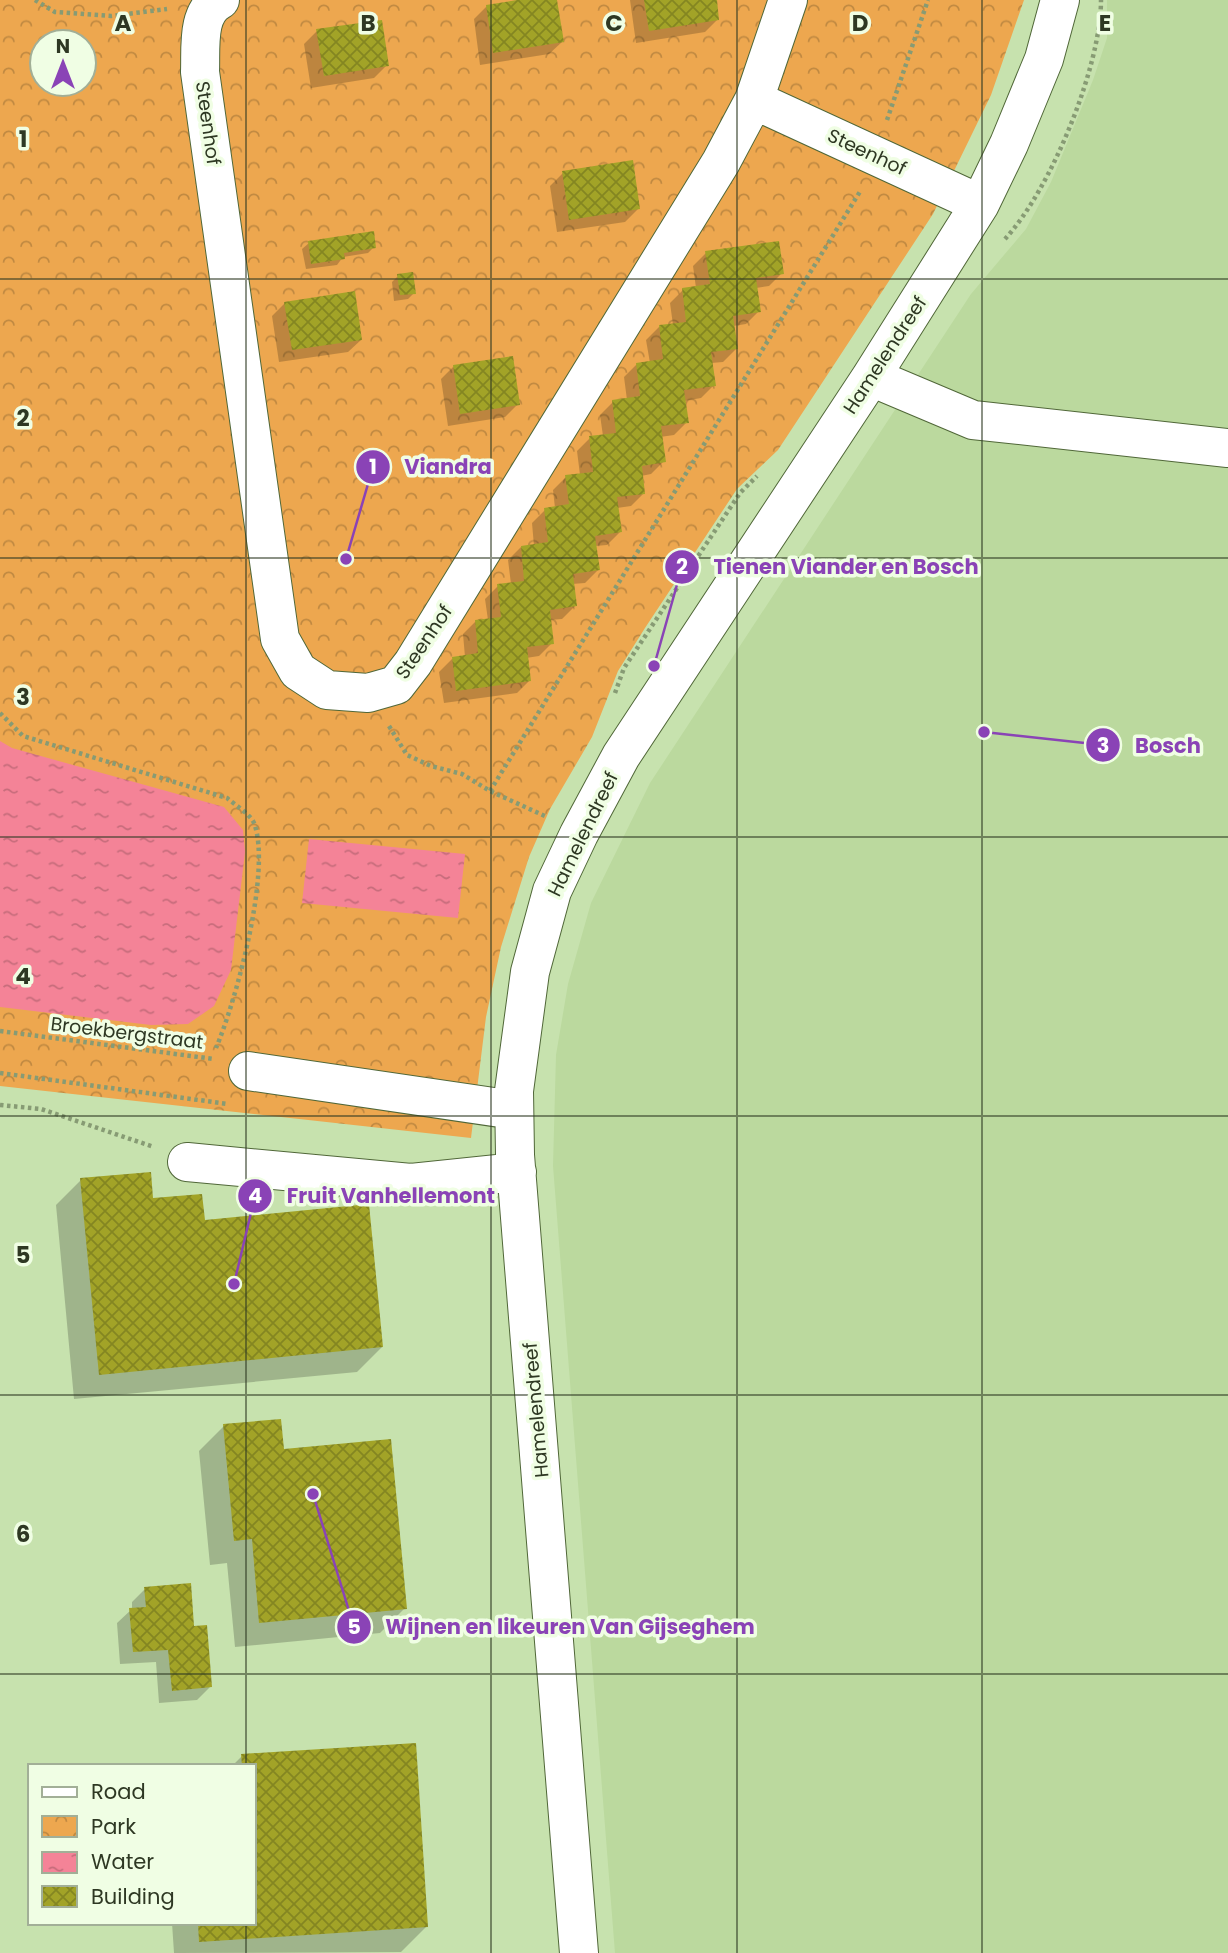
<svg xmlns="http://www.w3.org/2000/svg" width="1228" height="1953" font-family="Poppins,sans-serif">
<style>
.built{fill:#bbd99e}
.park{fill:url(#park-crowns);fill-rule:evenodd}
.water{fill:url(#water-ripples)}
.shadow{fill:#0003}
.building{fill:url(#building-cross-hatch)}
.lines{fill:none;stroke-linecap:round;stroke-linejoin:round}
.minor-casing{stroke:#506738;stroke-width:40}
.path{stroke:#879b74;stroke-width:4.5;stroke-dasharray:3.5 3.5;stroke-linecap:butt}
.minor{stroke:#fff;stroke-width:38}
.grid{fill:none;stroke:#2e3823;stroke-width:2;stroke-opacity:0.55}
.labels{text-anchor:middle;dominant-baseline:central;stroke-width:7;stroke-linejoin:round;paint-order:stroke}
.street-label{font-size:19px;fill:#2e3823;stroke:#f0fee4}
.grid-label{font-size:23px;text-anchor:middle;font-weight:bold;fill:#2e3823;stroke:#f0fee4;stroke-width:7;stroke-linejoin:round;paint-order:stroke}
.leader{fill:none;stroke:#8a43b6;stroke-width:2.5}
.callout-dot{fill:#8a43b6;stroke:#f0fee4;stroke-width:2.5}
.mark-label{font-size:21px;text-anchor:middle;font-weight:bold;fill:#fff}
.callout-label{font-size:21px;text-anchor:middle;font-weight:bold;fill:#8a43b6;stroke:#f0fee4;stroke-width:7;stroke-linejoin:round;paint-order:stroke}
</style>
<defs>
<pattern id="park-crowns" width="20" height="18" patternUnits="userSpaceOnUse" patternTransform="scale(1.75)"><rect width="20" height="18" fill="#eda74f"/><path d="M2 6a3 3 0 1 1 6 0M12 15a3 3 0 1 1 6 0" fill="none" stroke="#c08941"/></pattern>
<pattern id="water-ripples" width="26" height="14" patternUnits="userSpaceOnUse" patternTransform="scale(1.75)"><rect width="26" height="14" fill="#f48397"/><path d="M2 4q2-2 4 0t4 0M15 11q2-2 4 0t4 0" fill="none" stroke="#c66c7b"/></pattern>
<pattern id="building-cross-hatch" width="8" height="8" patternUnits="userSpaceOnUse" patternTransform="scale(1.75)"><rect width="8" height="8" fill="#a2a327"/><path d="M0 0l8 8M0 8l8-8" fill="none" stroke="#848621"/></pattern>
</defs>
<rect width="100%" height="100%" fill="#c7e2ae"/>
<path class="built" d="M1107,0H1228V1953H615L553,1166L556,1055L568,984L591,903L650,783L971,294L1026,229L1051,182L1093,80L1107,38Z"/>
<path class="park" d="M0,0H1024L991,95L933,214L778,450L737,489L645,628L618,671L592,737L550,809L529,857L501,947L486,1017L471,1138L0,1086ZM42,42H84V84H42Z"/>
<path class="water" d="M0,741L12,748L224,807L243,830L245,852L231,970L214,1006L188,1024L151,1025L0,1007Z
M309,839L465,854L458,918L302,903Z"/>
<path class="shadow" d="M528,0H555L562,42L549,54L480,65L474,19L487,6Z
M630,0H715L718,19L705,32L636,43Z
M317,31L387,65L374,78L311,88L304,44Z
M563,173L638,209L625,222L557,232L550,186Z
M309,243L374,247L368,253L343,257L337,265L306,269L302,249Z
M706,253L782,273L769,286L756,288L759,311L746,324L733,326L736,349L723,362L711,363L714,385L701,398L684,401L687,422L674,435L660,437L664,461L651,474L641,476L644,493L631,506L617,508L620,532L607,545L595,546L598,570L585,583L572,584L575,606L562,619L549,620L552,643L539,656L526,658L530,680L517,693L444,703L439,672L452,659L465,657L463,634L476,621L488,620L485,599L498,586L511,584L508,560L521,547L534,546L532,523L545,510L555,508L553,490L566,477L580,475L577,451L590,438L603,436L600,415L613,402L627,400L624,377L637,364L650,363L646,340L659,327L673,325L670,303L683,290L696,288L693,266Z
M398,276L414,293L408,299L394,301L392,282Z
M285,303L361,340L348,352L279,362L272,316Z
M454,366L518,404L505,417L448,426L441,379Z
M81,1180L203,1222L382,1347L357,1372L74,1399L56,1205Z
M224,1426L282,1451L405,1608L380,1633L235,1647L227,1563L210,1565L199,1451Z
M145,1589L193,1628L210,1687L197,1700L159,1703L156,1662L120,1664L117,1623L132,1609V1602Z
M414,1745L426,1927L401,1952L174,1953L172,1923H254V1766H232L242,1756Z"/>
<path class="building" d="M517,0H557L564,42L493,53L486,5Z
M644,0H717L719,20L649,31Z
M382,20L389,66L324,76L316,29Z
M633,160L640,209L569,220L562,171Z
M374,231L376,248L344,253L345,259L311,264L308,241Z
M779,241L784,274L756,278L761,312L733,316L738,349L711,352L716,386L684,390L689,423L661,426L666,462L642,466L645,494L617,497L622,532L595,536L600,570L573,574L577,606L550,610L554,644L527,647L531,681L456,691L452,657L478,653L475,620L501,617L497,584L524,581L521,546L548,542L544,508L569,504L565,475L593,472L589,436L616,433L612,400L640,396L636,363L663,359L659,325L686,322L682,288L710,284L705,251Z
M413,272L416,294L400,295L397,274Z
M355,291L362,340L292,350L284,302Z
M513,356L520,405L460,414L453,365Z
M151,1172L153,1198L202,1194L205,1220L369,1204L383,1347L99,1375L80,1178Z
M281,1419L284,1449L391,1439L407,1609L259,1623L252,1539L234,1541L223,1424Z
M191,1583L194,1626L207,1625L212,1687L172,1691L168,1650L133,1652L129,1608L146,1607L144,1587Z
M416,1743L428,1927L199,1942L198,1923H254V1766H242L241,1754Z"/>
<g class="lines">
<defs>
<path id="minor" d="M220,0C196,12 201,48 200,72L280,639L298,671L327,690L368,693L396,685L413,663L721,162L754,100L788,0
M754,100L980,204
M871,377L973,420L1228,448
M248,1071L514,1110
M187,1162L411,1183L517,1172
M579,1953L515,1155L514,1091L530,972L552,891L579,834L621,756L871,377L980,204L1009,144L1044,59L1060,0"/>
</defs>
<use href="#minor" class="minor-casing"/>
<path class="path" d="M35,0L55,12L111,16L167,9
M887,120L928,0
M1005,239C1051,189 1101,67 1101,0
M615,693L624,668L740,493L757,476
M0,713L23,736L227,798C235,805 250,814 254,823C272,870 236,1001 216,1048
M389,726L407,755L431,766L462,774L490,791L547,817
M490,791L861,190
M0,1031L214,1059
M0,1073L228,1104
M0,1105L41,1109L154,1147"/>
<use href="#minor" class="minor"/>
</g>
<path class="grid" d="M246,0V1766M491,0V1953M737,0V1953M982,0V1953M0,279H1228M0,558H1228M0,837H1228M0,1116H1228M0,1395H1228M0,1674H1228M246,1923V1953"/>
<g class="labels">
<g class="street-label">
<text transform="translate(208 123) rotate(82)">Steenhof</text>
<text transform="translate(867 152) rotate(25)">Steenhof</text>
<text transform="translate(885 355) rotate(-57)">Hamelendreef</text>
<text transform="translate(424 642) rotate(-56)">Steenhof</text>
<text transform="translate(583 834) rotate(-64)">Hamelendreef</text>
<text transform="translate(127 1033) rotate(7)">Broekbergstraat</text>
<text transform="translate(536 1410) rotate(-95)">Hamelendreef</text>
</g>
</g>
<g class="grid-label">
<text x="123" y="31">A</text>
<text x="368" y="31">B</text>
<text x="614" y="31">C</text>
<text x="860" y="31">D</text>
<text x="1105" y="31">E</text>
<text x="23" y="147">1</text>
<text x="23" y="426">2</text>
<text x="23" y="705">3</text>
<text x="23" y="984">4</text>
<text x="23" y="1263">5</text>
<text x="23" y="1542">6</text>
</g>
<path class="leader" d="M346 559L373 467M654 666L682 567M984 732L1103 745M234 1284L255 1196M313 1494L354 1627"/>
<g class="callout-dot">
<circle cx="346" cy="559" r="7"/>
<circle cx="654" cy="666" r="7"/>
<circle cx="984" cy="732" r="7"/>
<circle cx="234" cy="1284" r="7"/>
<circle cx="313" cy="1494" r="7"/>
<circle cx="373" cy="467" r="18"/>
<circle cx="682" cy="567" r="18"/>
<circle cx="1103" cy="745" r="18"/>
<circle cx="255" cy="1196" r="18"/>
<circle cx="354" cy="1627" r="18"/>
</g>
<g class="mark-label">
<text x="373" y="474">1</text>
<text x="682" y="574">2</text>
<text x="1103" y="753">3</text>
<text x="255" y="1203">4</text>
<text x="354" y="1634">5</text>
</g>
<g class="callout-label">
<text x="448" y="474">Viandra</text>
<text x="846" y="574">Tienen Viander en Bosch</text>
<text x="1168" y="753">Bosch</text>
<text x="391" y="1203">Fruit Vanhellemont</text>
<text x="570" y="1634">Wijnen en likeuren Van Gijseghem</text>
</g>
<rect x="28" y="1764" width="228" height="161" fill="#f0fee4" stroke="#a2af97" stroke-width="2"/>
<rect x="42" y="1787" width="35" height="10" fill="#ffffff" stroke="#a2af97" stroke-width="2"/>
<text x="91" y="1799" font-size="21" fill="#2e3823">Road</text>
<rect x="42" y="1816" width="35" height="21" fill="url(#park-crowns)" stroke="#a2af97" stroke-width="2"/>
<text x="91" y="1834" font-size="21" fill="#2e3823">Park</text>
<rect x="42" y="1852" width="35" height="21" fill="url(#water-ripples)" stroke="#a2af97" stroke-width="2"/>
<text x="91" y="1869" font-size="21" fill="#2e3823">Water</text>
<rect x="42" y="1886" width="35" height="21" fill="url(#building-cross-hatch)" stroke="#a2af97" stroke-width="2"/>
<text x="91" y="1904" font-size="21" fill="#2e3823">Building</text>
<g transform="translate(63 63)"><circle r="33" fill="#f0fee4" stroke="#a2af97" stroke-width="2"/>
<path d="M0-5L12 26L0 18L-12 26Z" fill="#8a43b6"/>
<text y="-10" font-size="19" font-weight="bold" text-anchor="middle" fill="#2e3823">N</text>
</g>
</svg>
